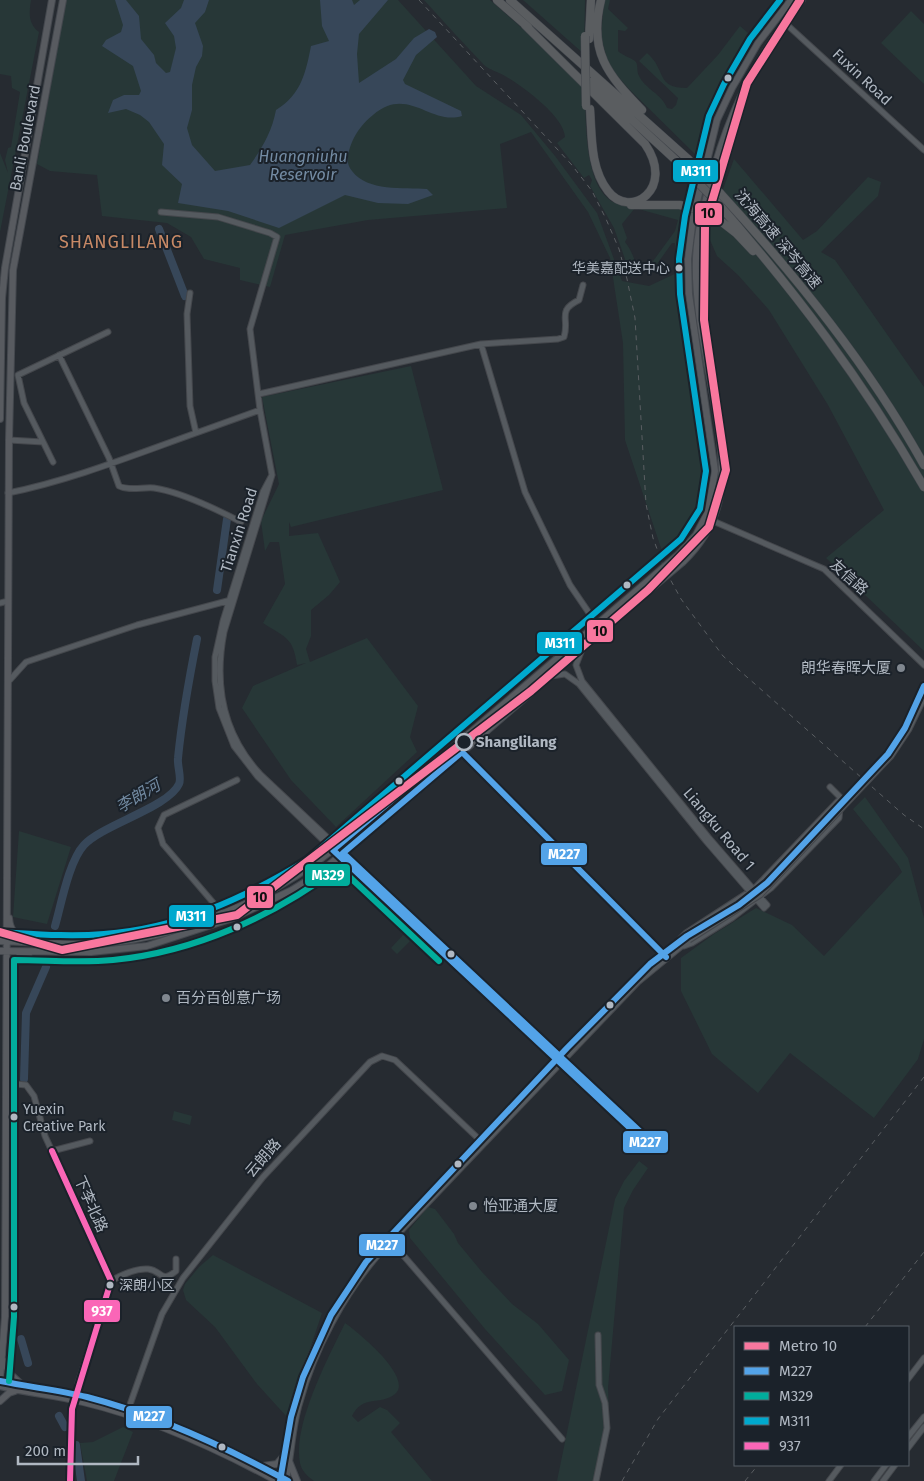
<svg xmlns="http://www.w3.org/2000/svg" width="924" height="1481" font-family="'Fira Sans','Noto Sans SC',sans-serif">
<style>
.green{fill:#273737}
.water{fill:#374759}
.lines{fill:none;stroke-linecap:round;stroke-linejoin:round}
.river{stroke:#374759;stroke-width:8}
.minor-tunnel{stroke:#3b4047;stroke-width:5;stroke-dasharray:5 2.5;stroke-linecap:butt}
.minor-casing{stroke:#44474c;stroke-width:7}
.major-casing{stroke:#44484e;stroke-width:8}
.highway-casing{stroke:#43474d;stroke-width:9}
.minor{stroke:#555a5f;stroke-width:5}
.major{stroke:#585b60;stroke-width:6}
.highway{stroke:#5a5d60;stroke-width:8}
.rail{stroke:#5a5e62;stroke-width:1;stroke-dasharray:5 5;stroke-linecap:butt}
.minor-bridge-casing{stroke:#44474c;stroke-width:7;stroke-linecap:butt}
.major-bridge-casing{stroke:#44484e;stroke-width:8;stroke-linecap:butt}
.highway-bridge-casing{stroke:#43474d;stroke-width:9;stroke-linecap:butt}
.minor-bridge{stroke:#555a5f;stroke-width:5}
.major-bridge{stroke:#585b60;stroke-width:6}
.highway-bridge{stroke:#5a5d60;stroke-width:8}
.bus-1-casing{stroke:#1b222a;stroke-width:10}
.bus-2-casing{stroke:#1b222a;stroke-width:10}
.bus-3-casing{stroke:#1b222a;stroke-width:10}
.bus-4-casing{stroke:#1b222a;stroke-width:10}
.bus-1{stroke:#53a3e8;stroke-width:6}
.bus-2{stroke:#01ad9c;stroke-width:6}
.bus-3{stroke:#00a9ce;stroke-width:6}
.bus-4{stroke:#fa66b7;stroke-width:6}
.metro-1-casing{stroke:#1b222a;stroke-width:11}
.metro-1{stroke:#f8779e;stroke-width:8}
.bus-dot{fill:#b0b8c2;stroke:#1b222a;stroke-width:2}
.poi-dot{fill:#80878f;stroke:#1b222a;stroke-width:2}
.stop-dot{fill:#1b222a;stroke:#b0b8c2;stroke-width:2.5}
.labels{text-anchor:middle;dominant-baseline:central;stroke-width:4;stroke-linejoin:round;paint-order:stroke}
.bus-label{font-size:14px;fill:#b0b8c2;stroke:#1b222a;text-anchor:start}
.street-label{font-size:15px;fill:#b0b8c2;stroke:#1b222a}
.poi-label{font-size:15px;fill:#b0b8c2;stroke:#1b222a;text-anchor:start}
.stop-label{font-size:15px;font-weight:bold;fill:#b0b8c2;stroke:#1b222a;text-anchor:start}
.water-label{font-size:16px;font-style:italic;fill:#738ba3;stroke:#1b222a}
.quarter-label{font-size:18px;letter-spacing:1px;fill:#c78966;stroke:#1b222a}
.line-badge{stroke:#1b222a;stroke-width:2}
.badge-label{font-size:14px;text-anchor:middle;font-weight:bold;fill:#fff}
.pale-badge-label{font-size:14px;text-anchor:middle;font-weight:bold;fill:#111}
</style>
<rect width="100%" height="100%" fill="#262b31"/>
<path class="green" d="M0,0H31C29,14 28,23 39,32L0,232V153L8,173L5,160L8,148L11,147L20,92L12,88L11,76L0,74Z
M66,0H398L476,86L521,115L555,156L597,213L622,281L649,286L683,270L710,483C700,517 691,533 663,554L625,440L623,343L610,258L588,212L531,132L500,144L507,208L368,220L285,235L270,287L240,280V268L204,259L191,237L167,223L102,216L97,175L50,171L37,164Z
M424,0H490L540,44L585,88C586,118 583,193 618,204C637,210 671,206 691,206L684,258H675V243H672L652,271H649L648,268L675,231L678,220L635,208L622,224L627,238L625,242C631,249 639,267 636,275L631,276L614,228L590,186L592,180L589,175L584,178L557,143L565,137C564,116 522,86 505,76C498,72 490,70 484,65C464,44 444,22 424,0Z
M523,0H585L584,54Z
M604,0H610L608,9L628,28L625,31L618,30V51C623,56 630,57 635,61C639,65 636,71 639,76C645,89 662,94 667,108L672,109L676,105L678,98L639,61L647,53C667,70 655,88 687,88L718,55L740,26L748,33C725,71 712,117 700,159L629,89L609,66L601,37Z
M911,11L924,24V84L881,43Z
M734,159L803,240L817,231L868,177L881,182L878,196L821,252L835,260L924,387V651L826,558L884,510L828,405L769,310L738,275L717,256L707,233Z
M411,366L443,490L291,527L289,522V536L318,533L340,582L329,595L311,610V636L306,649L310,662L367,638L418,706L410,737L417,752L336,827L291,780L242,708L253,686L306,663L297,665C293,637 286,638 263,623L285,584L279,542H270L265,551L261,521L279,484L262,397Z
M865,797L908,858L924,918V1039L918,1059L874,1118L790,1053L758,1093L712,1054L681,991V958L714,934L756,908L792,925L824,956L902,872L898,865L853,809Z
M19,831L71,847L47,924L13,917Z
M403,935L410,941L397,954L391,948Z
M174,1111L192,1116L190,1125L172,1120Z
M639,1161L648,1168L633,1190L624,1208L608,1388L609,1415L596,1473L594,1481H557L615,1199L624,1181Z
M428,1207L435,1209L454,1234L458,1243L482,1272L512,1304L538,1324L569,1360L562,1391L545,1395L485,1329L410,1238L409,1230Z
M213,1255L322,1313L287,1417L257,1384L215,1327L186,1300L183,1290L185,1284L199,1267Z
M345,1323C358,1332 414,1378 395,1394C380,1406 363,1394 352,1416L358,1422L380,1407L387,1410L400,1423L391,1432L432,1481H314C308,1477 301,1470 300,1463C292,1426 329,1356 345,1323Z
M123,1427L133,1432L114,1481H87L80,1443L93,1442Z"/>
<path class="water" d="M115,0H126L139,16L141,39L154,55L156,63L166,73L170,72L176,48L174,36L165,23L181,8L184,0H209L205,12L195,23L203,46L202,56L196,67L192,85V110L187,128L192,145L215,171L250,165C263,147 272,131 276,110C301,95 306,72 311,46L329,41L322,26L320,0H352L354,5L360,0H388L359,34L357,54L359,83L396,59L414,38L429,29L435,32L437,37L416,55L403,80L405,84L461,111L462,116C430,126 408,85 373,115C363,123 357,131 352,142C348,152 345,163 352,171C368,192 403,187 427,189L433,195L408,204L378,203L345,195L279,228L228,211L178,203L182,184L162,165L164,144L149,122L140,115L126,109L108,113L113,100L124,95H139L141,91L133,66L102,46L106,40L121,32L123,25Z"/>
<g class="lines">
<path class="river" d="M159,229L185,296
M217,590L227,519
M55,926C61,905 69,861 84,845C102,825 169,807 179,784C182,778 177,766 178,758C182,718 189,679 197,639
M24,1079L26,1013L46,967
M21,1339L28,1363
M59,1416L65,1427
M76,1445L81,1481"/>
<path class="minor-tunnel" d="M72,1409L78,1383"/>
<defs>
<path id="minor" d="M784,22L924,150
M161,212L218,217L270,233L277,237L250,329L260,410L272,475L224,632C214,684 223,734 260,774L649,1140L646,1143L324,841L258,777L234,746L219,708L215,681V657L223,621L263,492L272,475
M481,344L525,492L570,585L602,632
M59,355L109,458L119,486C128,491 143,487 154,488C181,492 216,509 241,522
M259,394L481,344L558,339L564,337C570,319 556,311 579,300L583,285
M196,433L260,410
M9,440L43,442
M53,462L24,403L18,375L108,332
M8,493C72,480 134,455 196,433L190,406L187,314L190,293
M713,521L824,569L924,665
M0,603L8,601
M581,652L576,665L582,681L709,838L767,905
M551,676L565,674L579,684L706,841L764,908L767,905
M8,682L26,662L137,625L231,600
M456,746L664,955
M888,754L905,728L924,686
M891,756L909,729L924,698
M830,787L841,798
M222,913L163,844L158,828L164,815L237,780
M681,938L686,933L755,888L841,798
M684,946L692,943L732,918L771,888L839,818L841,798
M6,1083L26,1085L34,1096L45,1136L111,1281L78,1383
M52,1151L90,1141
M390,1240L562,1439
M111,1281C121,1275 136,1268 148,1269C162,1270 160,1284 176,1271V1259
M908,1379L924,1358
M127,1413L162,1314L183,1278L263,1177L370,1062L382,1056L395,1060L482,1142
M908,1437L924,1417
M908,1448L924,1427
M70,1481L72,1409
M280,1481C286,1460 287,1438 291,1417C301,1363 340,1292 376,1251L635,979L687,936
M286,1481C292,1455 292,1427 300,1402C314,1350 344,1294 379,1254L638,982L689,940
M596,1481L607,1428L605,1403L599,1385L598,1335
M829,1481L841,1465
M874,1481L886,1465
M883,1481L895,1465"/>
<path id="major" d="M0,419L2,298L5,268L52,0
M679,554L696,535L708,512L715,471L689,294L688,259L693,218L717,120L732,88L758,43L791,0
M683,562C730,516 725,471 716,412C708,362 694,309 696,258C697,233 703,208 710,184C727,115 757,55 802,0
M9,918C10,931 16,937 29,938
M0,941C35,942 71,946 106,943C185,936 274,898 335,848L642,586
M0,951L91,952L147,946L233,918L292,890L318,874L414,794L646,593
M10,974C9,962 17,955 29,954
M4,1361L9,1373L21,1384
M0,1380L5,1317L9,440L13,270L63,0
M0,1381C29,1387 58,1390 87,1397C157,1416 225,1445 288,1481
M0,1386C27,1393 56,1395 83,1402C150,1418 216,1448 277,1481
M0,1401L9,1393L15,1391
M289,1461L297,1481
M263,1466L277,1464L286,1453"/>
<path id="highway" d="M497,0L528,27
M510,0L688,159
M601,0C588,52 608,75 642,110
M525,25L645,144C676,189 630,220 608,191C590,168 592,136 590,109
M589,39L591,0
M591,82L681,165
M720,193C796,276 869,366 924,465
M714,199C795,291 863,381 924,487
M631,205H680
M718,219L736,233L753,251"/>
</defs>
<use href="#minor" class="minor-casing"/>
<use href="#major" class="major-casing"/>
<use href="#highway" class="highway-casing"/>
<use href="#minor" class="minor"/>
<use href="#major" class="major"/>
<use href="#highway" class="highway"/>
<path class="rail" d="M419,0L571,164L592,191L606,219L619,249L627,279L635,318L646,504L653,538L664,568L681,599L723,656L904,815L924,829
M865,1327L924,1252
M622,1481L658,1419L924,1077
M745,1481L758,1465"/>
<defs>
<path id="minor-bridge" d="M687,936L739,905L767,883L888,754
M689,940L760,895L891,756"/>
<path id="major-bridge" d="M642,586L679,554
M646,593L683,562"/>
<path id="highway-bridge" d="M585,36L586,106
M688,159L720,193
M681,165L714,199
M680,205L700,210L718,219"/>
</defs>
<use href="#minor-bridge" class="minor-bridge-casing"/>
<use href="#major-bridge" class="major-bridge-casing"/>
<use href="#highway-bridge" class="highway-bridge-casing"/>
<use href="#minor-bridge" class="minor-bridge"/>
<use href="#major-bridge" class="major-bridge"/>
<use href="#highway-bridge" class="highway-bridge"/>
<defs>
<path id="bus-1" d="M456,746L462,752L343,853L649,1140L646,1143L333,850Z
M462,752L666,957
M0,1381C29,1387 58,1390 87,1397C157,1415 224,1446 288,1481
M280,1481L291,1417L303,1377L331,1315L366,1262L567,1048L650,964L687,936L739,905L767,883L888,754L905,728L924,686"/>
<path id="bus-2" d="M9,1381L14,1317V960C47,960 80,963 113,960C195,952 274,916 339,867L439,961"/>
<path id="bus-3" d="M0,932C35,934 69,937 104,934C177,929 245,898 307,860L681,539L700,509L706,471L680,294L679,259L685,216L709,116L724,84L750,39L780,0"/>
<path id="bus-4" d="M52,1151L111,1281L72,1409L70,1481"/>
</defs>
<use href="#bus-1" class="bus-1-casing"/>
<use href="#bus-2" class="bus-2-casing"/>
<use href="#bus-3" class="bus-3-casing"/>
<use href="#bus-4" class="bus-4-casing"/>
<use href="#bus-1" class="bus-1"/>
<use href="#bus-2" class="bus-2"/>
<use href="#bus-3" class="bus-3"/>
<use href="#bus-4" class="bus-4"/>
<defs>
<path id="metro-1" d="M0,932L62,950L237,915L531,691L648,590L709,527L726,470L704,320L705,225L747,83L800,0"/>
</defs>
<use href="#metro-1" class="metro-1-casing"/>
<use href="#metro-1" class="metro-1"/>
</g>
<g class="bus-dot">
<circle cx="728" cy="78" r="4.5"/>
<circle cx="679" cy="268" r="4.5"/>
<circle cx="627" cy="585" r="4.5"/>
<circle cx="399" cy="781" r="4.5"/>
<circle cx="237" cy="927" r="4.5"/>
<circle cx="451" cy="954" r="4.5"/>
<circle cx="610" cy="1005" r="4.5"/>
<circle cx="14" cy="1117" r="4.5"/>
<circle cx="458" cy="1164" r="4.5"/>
<circle cx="110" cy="1285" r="4.5"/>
<circle cx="14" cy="1307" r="4.5"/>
<circle cx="222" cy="1447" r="4.5"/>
</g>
<g class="poi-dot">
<circle cx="901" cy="668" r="5"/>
<circle cx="166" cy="998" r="5"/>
<circle cx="473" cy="1206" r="5"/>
</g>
<circle class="stop-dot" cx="464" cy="742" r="8"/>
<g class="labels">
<g class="bus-label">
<text x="670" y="268" text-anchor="end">华美嘉配送中心</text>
<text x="23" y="1109">Yuexin<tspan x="23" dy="17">Creative Park</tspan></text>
<text x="119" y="1285">深朗小区</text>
</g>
<g class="street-label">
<text transform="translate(862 77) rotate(43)">Fuxin Road</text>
<text transform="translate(25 138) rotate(-79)">Banli Boulevard</text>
<text transform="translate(778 239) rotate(50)">沈海高速 深岑高速</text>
<text transform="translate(239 530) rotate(-72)">Tianxin Road</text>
<text transform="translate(849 577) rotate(42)">友信路</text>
<text transform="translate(719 829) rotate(50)">Liangku Road 1</text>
<text transform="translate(263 1158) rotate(-49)">云朗路</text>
<text transform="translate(91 1204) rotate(66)">下李北路</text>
</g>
<g class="poi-label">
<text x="891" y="668" text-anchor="end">朗华春晖大厦</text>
<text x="176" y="998">百分百创意广场</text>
<text x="483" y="1206">怡亚通大厦</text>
</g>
<g class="stop-label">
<text x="476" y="742">Shanglilang</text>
</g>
<g class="water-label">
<text x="303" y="156">Huangniuhu<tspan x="303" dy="18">Reservoir</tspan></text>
<text transform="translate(138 796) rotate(-31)">李朗河</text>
</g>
<g class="quarter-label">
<text x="121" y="242">SHANGLILANG</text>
</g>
</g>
<g class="line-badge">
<rect x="672" y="159" width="47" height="24" rx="5" fill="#00a9ce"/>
<rect x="694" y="202" width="29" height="24" rx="5" fill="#f8779e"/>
<rect x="586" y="619" width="28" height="24" rx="5" fill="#f8779e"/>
<rect x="536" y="631" width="47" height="24" rx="5" fill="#00a9ce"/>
<rect x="540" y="842" width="48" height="24" rx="5" fill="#53a3e8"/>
<rect x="304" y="863" width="47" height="24" rx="5" fill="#01ad9c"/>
<rect x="246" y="885" width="28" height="24" rx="5" fill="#f8779e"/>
<rect x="168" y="904" width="47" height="24" rx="5" fill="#00a9ce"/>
<rect x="622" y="1130" width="47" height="24" rx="5" fill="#53a3e8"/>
<rect x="358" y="1233" width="48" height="24" rx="5" fill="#53a3e8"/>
<rect x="83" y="1299" width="38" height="24" rx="5" fill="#fa66b7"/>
<rect x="125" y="1405" width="48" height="24" rx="5" fill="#53a3e8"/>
</g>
<g class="badge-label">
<text x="696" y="176">M311</text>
<text x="560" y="648">M311</text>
<text x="564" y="859">M227</text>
<text x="328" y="880">M329</text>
<text x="191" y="921">M311</text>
<text x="645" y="1147">M227</text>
<text x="382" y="1250">M227</text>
<text x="102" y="1316">937</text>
<text x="149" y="1421">M227</text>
</g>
<g class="pale-badge-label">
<text x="708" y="218">10</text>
<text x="600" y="636">10</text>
<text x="260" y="902">10</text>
</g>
<rect x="734" y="1326" width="175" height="140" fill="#1b222a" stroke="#575e67"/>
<rect x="744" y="1342" width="25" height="8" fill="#f8779e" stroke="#575e67"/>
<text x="779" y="1351" font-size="15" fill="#b0b8c2">Metro 10</text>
<rect x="744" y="1367" width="25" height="8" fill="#53a3e8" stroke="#575e67"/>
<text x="779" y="1376" font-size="15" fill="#b0b8c2">M227</text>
<rect x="744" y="1392" width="25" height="8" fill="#01ad9c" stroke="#575e67"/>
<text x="779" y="1401" font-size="15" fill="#b0b8c2">M329</text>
<rect x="744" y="1417" width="25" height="8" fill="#00a9ce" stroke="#575e67"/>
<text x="779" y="1426" font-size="15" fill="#b0b8c2">M311</text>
<rect x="744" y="1442" width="25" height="8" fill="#fa66b7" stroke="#575e67"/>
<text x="779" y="1451" font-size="15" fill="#b0b8c2">937</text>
<path d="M18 1456v8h120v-8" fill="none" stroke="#b0b8c2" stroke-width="2.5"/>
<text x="25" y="1456" font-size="15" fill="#b0b8c2" stroke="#1b222a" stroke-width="4" paint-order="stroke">200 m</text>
</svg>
